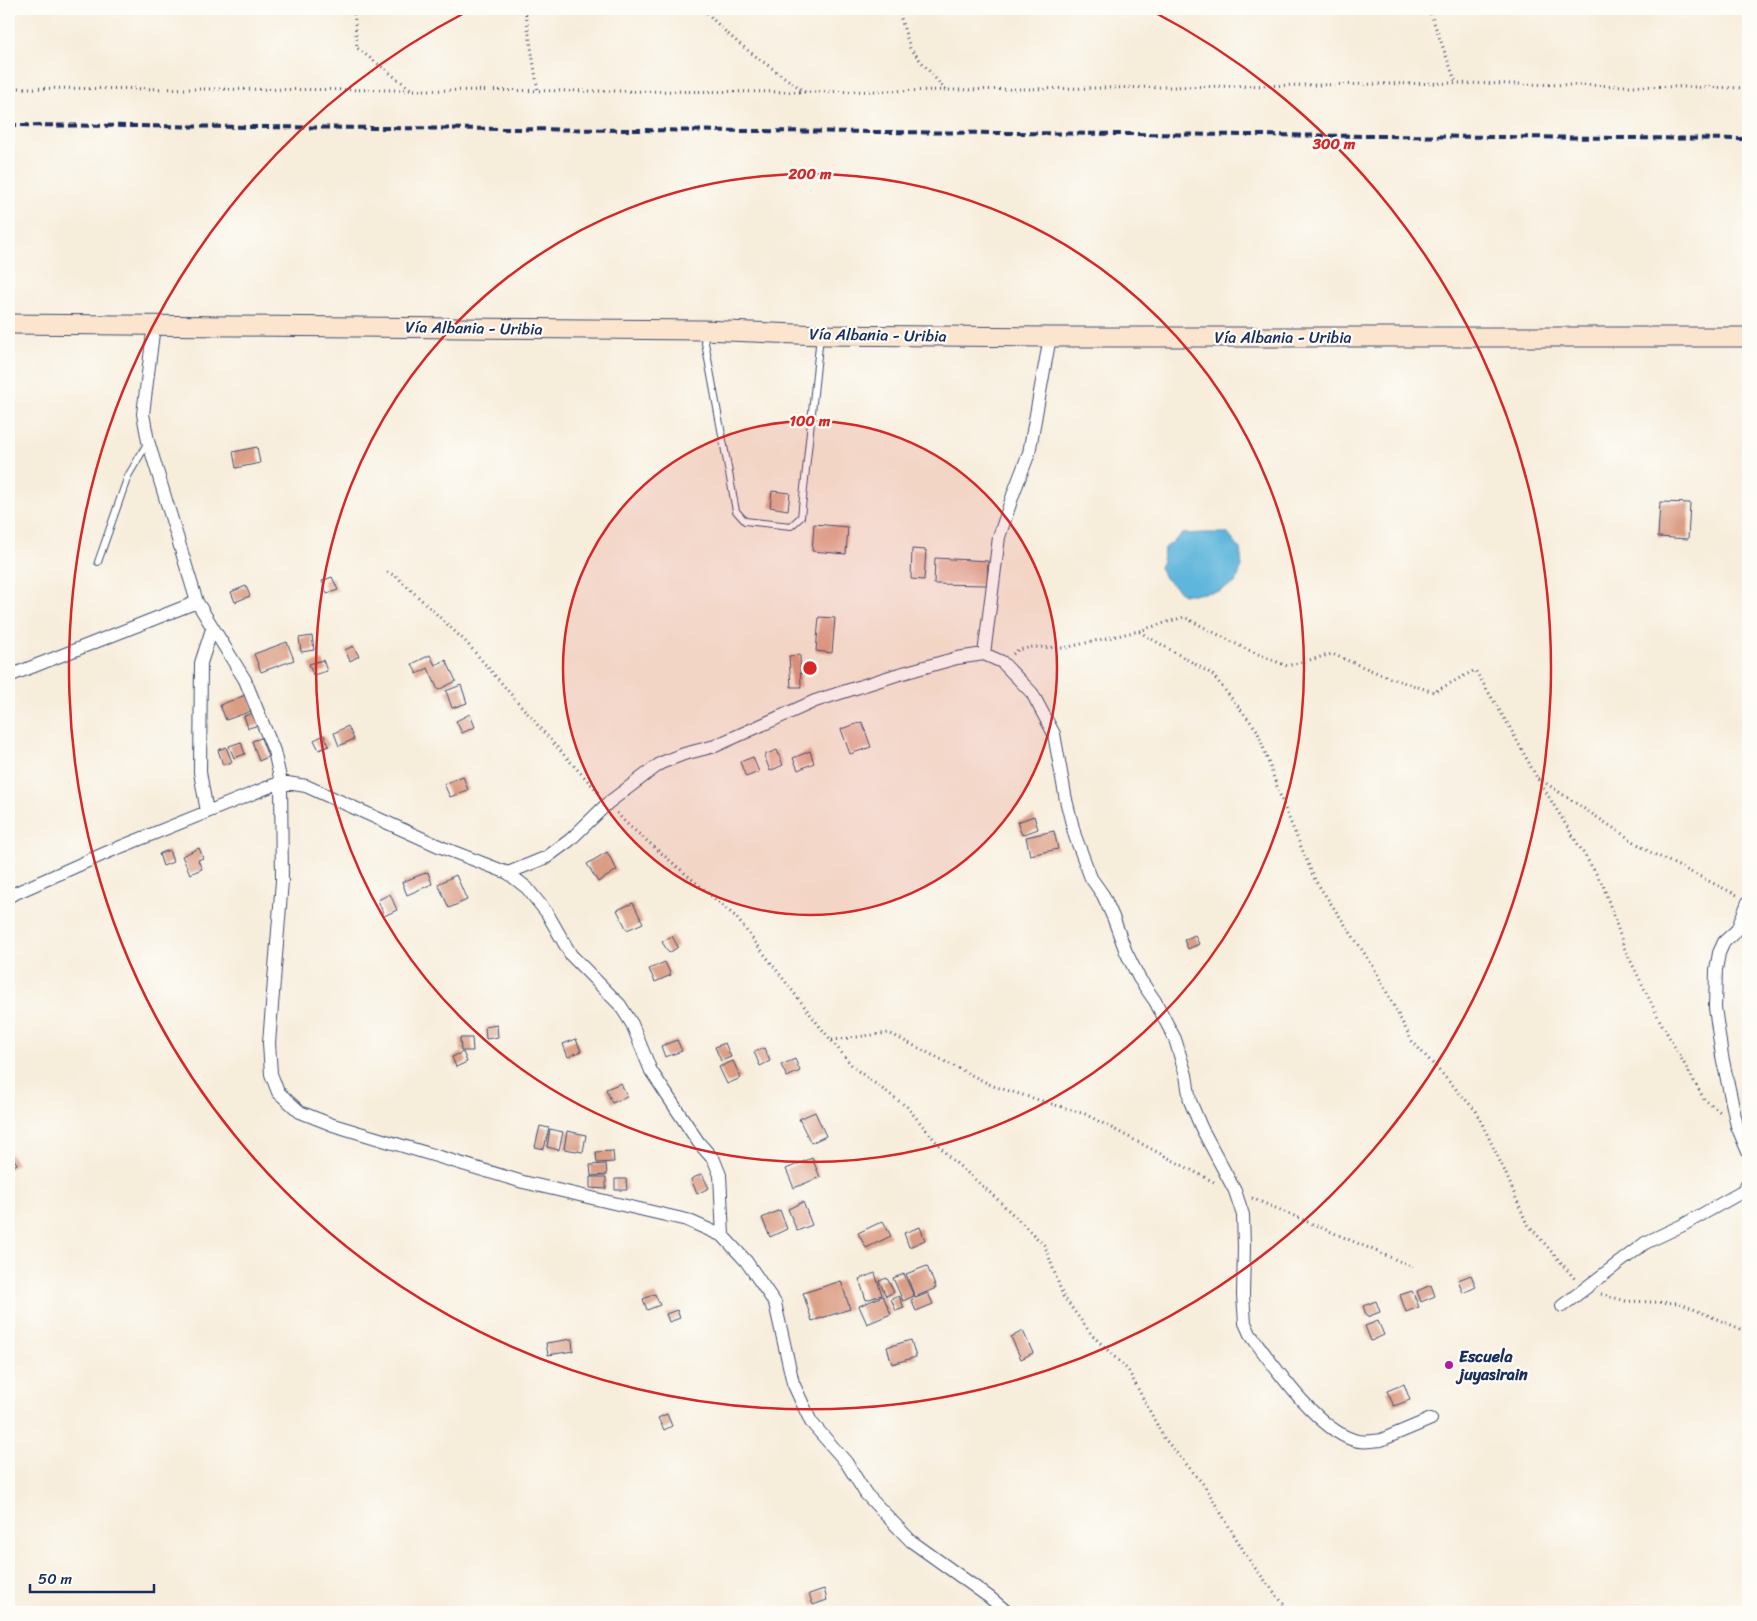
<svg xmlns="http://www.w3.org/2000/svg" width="1757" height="1621" font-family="Sriracha,sans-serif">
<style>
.water{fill:#5fb6dc;stroke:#3d729d}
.building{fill:#db9d84}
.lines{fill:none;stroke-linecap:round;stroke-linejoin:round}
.service-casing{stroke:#3c4c71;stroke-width:8}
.minor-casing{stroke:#3c4c71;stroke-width:14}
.secondary-casing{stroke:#3c4c71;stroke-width:21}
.path{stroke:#3c4c71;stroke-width:3;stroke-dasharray:1 4;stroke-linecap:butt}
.service{stroke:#fff;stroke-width:6}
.minor{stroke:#fff;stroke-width:12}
.secondary{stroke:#fce5cf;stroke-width:19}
.rail{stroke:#1b2f5e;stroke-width:4;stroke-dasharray:8 4;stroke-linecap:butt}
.ring{fill:none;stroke:#d62828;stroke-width:2.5}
.poi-dot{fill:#b5179e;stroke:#fdfcf7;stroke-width:2}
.labels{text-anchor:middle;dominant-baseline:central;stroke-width:4.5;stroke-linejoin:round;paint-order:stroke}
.street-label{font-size:16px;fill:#1b2f5e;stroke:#fdfcf7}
.poi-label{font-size:16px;font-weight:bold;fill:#1b2f5e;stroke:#fdfcf7;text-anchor:start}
.centre{fill:#d62828;stroke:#fdfcf7;stroke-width:2.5}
.ring-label{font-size:15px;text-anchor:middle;font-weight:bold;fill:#d62828;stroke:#fdfcf7;stroke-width:4.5;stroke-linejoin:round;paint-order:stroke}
</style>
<rect width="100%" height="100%" fill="#fdfcf7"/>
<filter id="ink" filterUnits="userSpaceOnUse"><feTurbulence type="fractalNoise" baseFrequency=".02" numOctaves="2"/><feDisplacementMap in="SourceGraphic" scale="10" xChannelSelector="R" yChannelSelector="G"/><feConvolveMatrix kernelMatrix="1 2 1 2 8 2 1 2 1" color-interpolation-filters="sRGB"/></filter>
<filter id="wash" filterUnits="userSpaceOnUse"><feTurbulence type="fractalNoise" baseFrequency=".0096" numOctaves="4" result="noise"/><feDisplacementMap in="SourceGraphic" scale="20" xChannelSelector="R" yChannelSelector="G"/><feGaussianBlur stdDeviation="1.12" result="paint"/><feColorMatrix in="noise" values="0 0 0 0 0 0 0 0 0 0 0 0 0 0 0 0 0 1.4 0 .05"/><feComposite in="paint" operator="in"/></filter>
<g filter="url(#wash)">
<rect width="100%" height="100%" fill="#f7eddb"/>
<path class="water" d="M1205,533H1227L1240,549L1242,567L1235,583L1219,591L1197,594H1183L1165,578L1160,568L1165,548L1183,534Z"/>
<g id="blocks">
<path class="building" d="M257,447L260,463L236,468L233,452Z
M772,491L790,493L788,510L770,507Z
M1660,502L1690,503L1688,539L1658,537Z
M814,524L848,527L846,554L812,551Z
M912,549L926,550L924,580L911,579Z
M935,558L988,561L987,585L934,584Z
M332,577L338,590L327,594L322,581Z
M246,586L250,596L235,602L231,592Z
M819,617L835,618L832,653L816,651Z
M312,636L314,650L301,652L299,638Z
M287,642L294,660L261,672L254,654Z
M353,646L359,656L350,661L345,650Z
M430,655L435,665L446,660L456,681L438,690L428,668L417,674L412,664Z
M800,655L801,687H791L789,656Z
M323,660L327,671L313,675L309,664Z
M461,685L467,703L452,708L446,691Z
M248,694L254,710L226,720L220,705Z
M256,712L260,725L248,728L244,716Z
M470,714L475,727L462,733L456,721Z
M862,722L871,747L850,754L841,729Z
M348,726L354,739L339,746L334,733Z
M324,735L329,746L319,750L314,740Z
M261,738L268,757L259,761L252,741Z
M241,742L245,754L234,758L229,746Z
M226,747L232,762L223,765L218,750Z
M777,750L783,765L770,771L764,755Z
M810,751L814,763L798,770L793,758Z
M753,757L759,772L746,777L740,762Z
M463,776L468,790L450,797L444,784Z
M1034,816L1038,829L1022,835L1017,822Z
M1054,831L1058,849L1030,855L1026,837Z
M199,848L203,858L198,860L202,869L190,874L182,856Z
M169,850L173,862L163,866L159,854Z
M607,852L617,870L598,882L587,864Z
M428,872L432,884L407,895L402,882Z
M456,875L467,900L449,908L438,884Z
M390,894L397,910L384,916L378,900Z
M633,903L643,923L627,930L617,910Z
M1195,935L1199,944L1188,949L1184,940Z
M672,936L678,947L669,953L662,942Z
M665,962L671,975L655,982L649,969Z
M497,1025L498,1037L486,1039L485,1027Z
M460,1038H472L473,1051H461Z
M576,1039L581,1051L568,1057L563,1044Z
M677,1040L682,1051L665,1057L661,1046Z
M725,1043L731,1057L721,1061L715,1047Z
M764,1048L770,1061L760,1066L754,1052Z
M463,1052L467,1062L456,1067L452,1057Z
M795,1059L800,1071L787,1077L781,1065Z
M733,1061L741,1078L727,1084L719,1067Z
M621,1083L627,1097L612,1103L606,1089Z
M815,1112L826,1136L811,1143L799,1119Z
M540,1126L549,1128L544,1149L535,1147Z
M550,1129L563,1132L559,1150L547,1147Z
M567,1131L586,1135L583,1152L564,1149Z
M613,1151L614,1162L597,1163L596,1152Z
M11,1154L17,1164L9,1169V1155Z
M812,1158L820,1177L794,1188L786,1169Z
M606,1164L607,1175L591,1176L590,1165Z
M702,1174L709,1188L697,1194L691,1179Z
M590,1177H606V1189L590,1188Z
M615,1179H626L627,1190H615Z
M803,1202L812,1225L797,1231L788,1209Z
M780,1210L787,1229L770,1237L762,1218Z
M883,1221L891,1236L866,1248L858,1233Z
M920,1227L925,1240L909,1247L904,1233Z
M927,1266L936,1288L915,1297L906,1274Z
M875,1273L882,1295L866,1300L859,1279Z
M904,1274L914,1296L903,1301L893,1278Z
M1471,1275L1476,1287L1463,1293L1458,1280Z
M887,1278L894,1292L886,1296L879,1281Z
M841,1281L850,1309L812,1321L803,1293Z
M1431,1285L1435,1296L1421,1302L1417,1291Z
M1412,1291L1419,1307L1406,1312L1400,1295Z
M928,1293L933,1304L916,1311L911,1300Z
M655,1294L660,1305L647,1310L643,1299Z
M883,1296L891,1314L867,1324L859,1306Z
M899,1296L904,1308L896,1311L891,1299Z
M1376,1301L1380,1312L1367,1317L1363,1306Z
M677,1310L680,1318L669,1322L666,1314Z
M1378,1321L1384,1335L1371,1341L1365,1326Z
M1023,1331L1033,1353L1021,1359L1011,1337Z
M572,1339L573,1351L548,1355L546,1343Z
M911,1340L916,1357L892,1364L887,1347Z
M1404,1384L1410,1400L1394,1406L1387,1391Z
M667,1414L672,1426L664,1430L658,1418Z
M824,1589L827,1600L813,1605L809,1594Z"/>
</g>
</g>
<g filter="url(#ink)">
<use href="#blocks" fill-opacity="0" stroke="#3c4c71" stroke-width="1"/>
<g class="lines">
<defs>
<path id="service" d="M703,332L736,511L745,521L791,526L801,517L820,336
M98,562L128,476L148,442"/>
<path id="minor" d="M154,325L143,414L148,441L197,602L245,680L274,751L281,782L282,881L269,1043L271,1074L278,1092L300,1112L333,1125L523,1182L687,1220L723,1236L746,1261L775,1303L793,1383L811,1422L846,1462L866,1494L911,1541L989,1597L1007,1612
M984,654L999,537L1014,492L1029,453L1050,337
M9,676L197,602
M207,812L200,772L201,663L212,629
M508,873L547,857L570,840L608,803L661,763L684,754L715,746L815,701L896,675L957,658L984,654L1002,662L1032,693L1054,734L1066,800L1075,836L1091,878L1103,895L1113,917L1126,952L1139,978L1155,1001L1175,1039L1186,1075L1190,1101L1201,1127L1235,1191L1243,1215L1244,1247L1243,1295L1245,1323L1250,1334C1273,1365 1317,1429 1354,1440C1362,1443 1373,1441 1381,1440L1431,1419
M9,896L108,852L281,782L306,786L441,847L508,873L527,888L547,913L571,955L620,1005L632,1024L651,1071L699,1143L714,1160L720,1175L723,1236
M1748,902L1737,930L1724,942L1719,953L1716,970L1715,1008L1722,1056L1737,1126L1748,1152
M1562,1306L1645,1243L1683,1225L1742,1192L1748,1184"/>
<path id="secondary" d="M9,324L703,330L820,335L1050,337H1748"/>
</defs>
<use href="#service" class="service-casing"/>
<use href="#minor" class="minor-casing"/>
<use href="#secondary" class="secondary-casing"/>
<path class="path" d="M354,9L357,48L412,90
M525,9L538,91
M704,9C731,42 770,66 805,92
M898,9L910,48L945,90
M1429,9L1456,83
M9,88L806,92L1456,83L1748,88
M387,572L396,576L466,642L554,744L599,793
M1139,631L1184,617L1246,649L1287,666L1332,654L1390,678L1434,692L1475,670L1509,726L1536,776L1603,885L1624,947L1659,1019L1704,1099L1720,1112
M1013,654L1018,650L1033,647L1064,648L1138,631L1212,674L1257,730L1285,809L1315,880L1373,966L1412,1041L1476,1111L1506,1174L1526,1222L1575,1279
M1538,778L1648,851L1737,895
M617,813L626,823L736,917L817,1023L854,1068L907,1107L948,1156L994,1196L1045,1246L1063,1296L1092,1335L1128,1370L1164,1438L1204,1485L1251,1563L1290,1612
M832,1040L889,1033L993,1086L1085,1114L1214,1182
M1252,1198L1413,1267
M1601,1294L1626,1301L1679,1303L1748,1332"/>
<use href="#service" class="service"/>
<use href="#minor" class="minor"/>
<use href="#secondary" class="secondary"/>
<path class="rail" d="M9,125L1748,139"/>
</g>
</g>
<circle cx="810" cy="668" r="247" fill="#d62828" fill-opacity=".12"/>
<g class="ring">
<circle cx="810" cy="668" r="247"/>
<circle cx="810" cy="668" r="494"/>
<path d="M1152 11A741 741 0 1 1 468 11"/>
</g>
<circle class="poi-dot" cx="1449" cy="1365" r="5"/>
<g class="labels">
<g class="street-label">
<text transform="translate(474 328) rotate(1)">Vía Albania - Uribia</text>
<text transform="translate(878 335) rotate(1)">Vía Albania - Uribia</text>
<text x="1283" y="337">Vía Albania - Uribia</text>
</g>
<g class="poi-label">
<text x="1459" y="1356">Escuela<tspan x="1459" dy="18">juyasirain</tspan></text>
</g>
</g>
<circle cx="810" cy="668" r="8" class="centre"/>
<g class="ring-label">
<text x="1334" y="149">300 m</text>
<text x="810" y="179">200 m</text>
<text x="810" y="426">100 m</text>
</g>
<rect width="1757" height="1621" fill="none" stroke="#fdfcf7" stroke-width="30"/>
<path d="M30 1584v8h124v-8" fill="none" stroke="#1b2f5e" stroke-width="2.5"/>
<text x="38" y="1584" font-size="15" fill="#1b2f5e" stroke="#fdfcf7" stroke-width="4" paint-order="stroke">50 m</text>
</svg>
